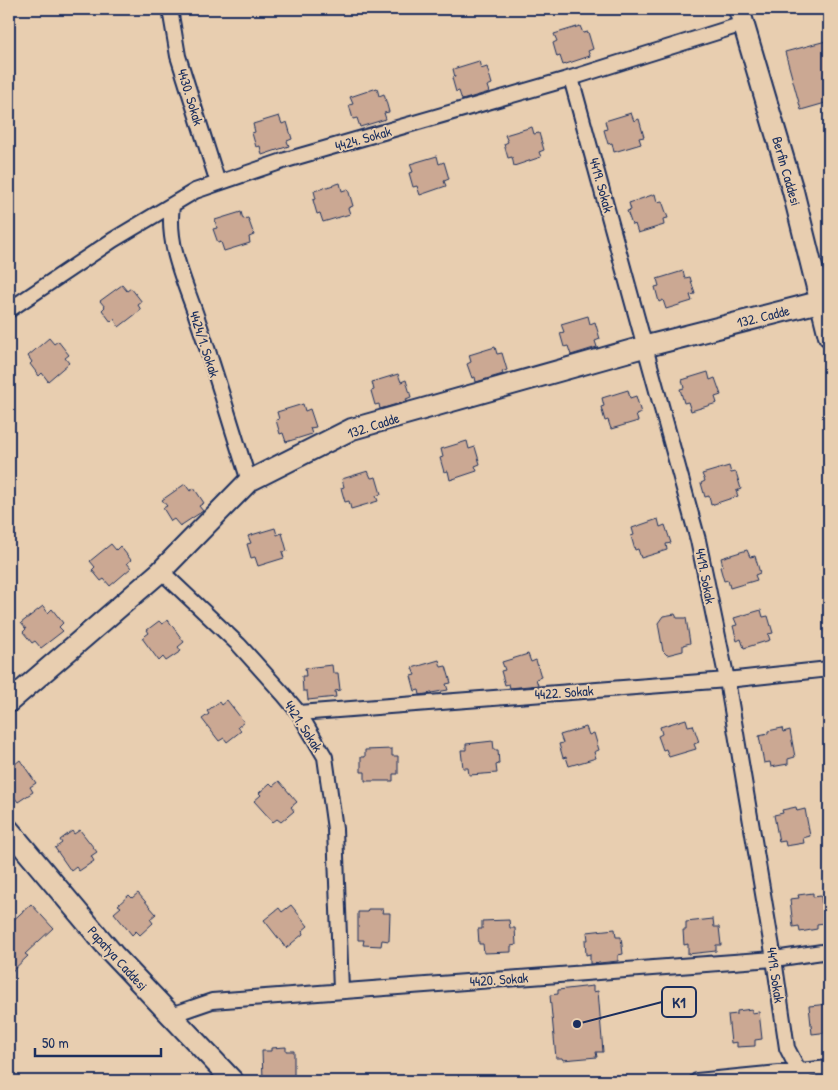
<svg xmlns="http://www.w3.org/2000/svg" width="838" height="1090" font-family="'Patrick Hand',sans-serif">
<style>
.building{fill:#cba893;stroke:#1b2f5e}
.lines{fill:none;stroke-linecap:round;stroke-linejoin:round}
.street-casing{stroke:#1b2f5e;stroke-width:18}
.secondary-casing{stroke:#1b2f5e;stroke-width:24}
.street{stroke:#e8ceb0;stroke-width:14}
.secondary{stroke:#e8ceb0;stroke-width:20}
.labels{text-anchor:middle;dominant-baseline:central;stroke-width:4;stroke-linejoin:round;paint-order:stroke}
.street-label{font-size:14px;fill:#1b2f5e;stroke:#e8ceb0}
.leader{fill:none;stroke:#1b2f5e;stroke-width:2}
.callout-dot{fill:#1b2f5e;stroke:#e8ceb0;stroke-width:2}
.callout{fill:#e8ceb0;stroke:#1b2f5e;stroke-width:2}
.callout-label{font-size:15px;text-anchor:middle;font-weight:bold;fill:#1b2f5e}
</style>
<rect width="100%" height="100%" fill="#e8ceb0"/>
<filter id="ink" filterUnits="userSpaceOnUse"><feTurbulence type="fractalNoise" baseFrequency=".02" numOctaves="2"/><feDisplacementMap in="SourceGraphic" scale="10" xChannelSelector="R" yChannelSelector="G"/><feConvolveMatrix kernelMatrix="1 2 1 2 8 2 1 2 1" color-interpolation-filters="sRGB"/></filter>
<g filter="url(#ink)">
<path class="building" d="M580,26L583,33L588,32L593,49L588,51L590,56L563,65L560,56L557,57L553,43L557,41L554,34Z
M826,41L829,52V102L801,110L785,52Z
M479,61L481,69L487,67L492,84L487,86L489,92L462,100L459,91L456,92L452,78L455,77L453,69Z
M377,88L379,96L384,94L389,112L384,113L386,119L360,127L357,118L353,119L349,105L353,104L350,97Z
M631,113L634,121L639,119L644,137L639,138L641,144L614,152L612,143L608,144L604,130L607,129L605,121Z
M279,116L282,124L287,122L292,139L287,141L289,146L262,155L260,146L256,147L252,133L255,132L253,124Z
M532,127L534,134L539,133L544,150L539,152L541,157L514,166L512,157L508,158L504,144L508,142L505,135Z
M437,156L439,164L444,162L449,179L444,181L446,186L420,195L417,186L413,187L409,173L413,172L410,164Z
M340,183L342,191L348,189L353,206L348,208L350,214L323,222L320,213L317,214L313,200L316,199L314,191Z
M655,194L657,202L662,201L668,218L663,219L664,225L638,233L635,224L632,225L627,211L631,210L629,203Z
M241,212L243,219L248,218L254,235L249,237L250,243L224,251L221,242L218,243L213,229L217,228L215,220Z
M683,271L685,278L690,277L695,294L690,295L692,301L666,309L663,300L659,302L655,287L659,286L657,279Z
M122,285L127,291L131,288L142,302L138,305L141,310L119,327L114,319L111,322L102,310L105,307L100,301Z
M588,316L590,324L595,322L600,339L595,341L597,347L571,355L568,346L564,347L560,333L564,332L561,324Z
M49,338L54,344L58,341L69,355L65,358L69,363L48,381L42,373L39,376L30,364L32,362L28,356Z
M495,347L497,354L502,353L507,370L502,372L503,374L476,382L475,377L472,378L467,364L471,362L469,355Z
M708,372L710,380L715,378L721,395L715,397L717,403L691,411L688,402L684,403L680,389L684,388L682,380Z
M398,374L401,382L406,380L411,397L406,399L407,401L380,409L379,404L375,405L371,391L374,390L372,382Z
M628,390L630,398L636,396L641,413L636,415L638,421L611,429L608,420L605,421L601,407L604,406L602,398Z
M303,404L305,411L310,409L316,427L310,428L312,434L286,442L283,433L280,434L276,420L279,419L277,412Z
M467,441L469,449L475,447L480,464L475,466L477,471L450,480L448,471L444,472L440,458L443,457L441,449Z
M729,466L731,473L736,472L741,489L736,491L738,496L711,505L709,496L705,497L701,483L705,481L702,474Z
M368,471L371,478L376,477L381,494L376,496L378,501L351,509L349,501L345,502L341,488L344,487L342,479Z
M185,484L190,491L194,488L204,503L199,506L203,511L180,526L174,519L171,521L163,508L167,506L162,500Z
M658,519L660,527L665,525L671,543L666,544L667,550L641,558L638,549L635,550L631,536L634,535L632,528Z
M275,528L277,535L282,533L287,551L282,552L284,558L258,566L255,557L251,558L247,544L251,543L248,536Z
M111,544L116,550L120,546L131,560L127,563L131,568L110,586L104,579L101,581L92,570L95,567L90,561Z
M747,550L750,557L755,556L760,573L755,575L757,580L730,588L728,580L724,581L720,567L723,566L721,558Z
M43,606L48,613L52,609L63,623L59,627L63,631L41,648L35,641L32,643L23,632L26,629L21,623Z
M761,610L763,617L768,616L773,633L768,634L770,640L744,648L741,639L737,641L733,626L737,625L734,618Z
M675,614L677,618H686L690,643L683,645V651L667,655L663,651L658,623L663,616Z
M168,620L184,642L178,647L181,651L166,661L163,657L159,661L142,638L149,633L147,630L159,621L162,624Z
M528,654L531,662L536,660L541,677L536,679L538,685L510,688L509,684L505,685L501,671L505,670L502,662Z
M439,660L441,667L446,666L451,683L446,684L448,690L420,695L419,690L415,691L411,676L415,675L412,668Z
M332,665L333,673H338L340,690L335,691L336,697L308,700L307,691H303L302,676H306L305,668Z
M227,700L244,722L238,727L241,731L227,742L224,738L219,741L202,719L209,714L207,711L219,702L221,705Z
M686,719L688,726L693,725L699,742L694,744L696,749L669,757L666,749L663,750L658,736L662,734L660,727Z
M586,727L589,735L594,733L599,750L594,752L596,758L569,766L566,757L563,758L559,744L563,743L560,735Z
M782,728L783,732L790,730L795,757L788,759V764L771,767L770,762L764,763L759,736L768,734V731Z
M493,741L494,750H498L499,764L496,765L497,773L469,775L468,768H463L461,750H466V744Z
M392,749V756H398V774H393V781H365V772H361V757H365V750Z
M20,760L36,783L30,787L33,792L18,802L15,798L9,802V769Z
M279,781L297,802L291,807L294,811L281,822L277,819L273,822L254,801L261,795L259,793L270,783L273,786Z
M796,807L797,811L805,809L810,836L803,838L804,843L786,846L785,841L779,842L774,815L783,813L782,810Z
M80,830L97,852L91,856L94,861L79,871L76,867L71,871L55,848L62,843L60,840L72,831L74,834Z
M138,893L156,914L150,919L153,923L140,935L136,931L132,935L114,913L121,907L118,905L129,895L132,898Z
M813,893V897L821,896L824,923L817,924V929L800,932L799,926L793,927L790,899L799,898L798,895Z
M31,904L53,928L25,954L28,956L9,974V924Z
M291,905L308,926L302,931L303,934L286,948L264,920L279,908L282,912Z
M368,909H383L382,913H390L389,941L382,940L381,946L363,945L364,940H358V912H367Z
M713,919L714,927H719L721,945H716V951L688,954V944L684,945L683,930H686V922Z
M509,920L510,928H515L516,945L511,946V952L484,953L483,944H479L478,929H482V921Z
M615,929L616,937H621L623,954L618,955V961L590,964V954L586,955L585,940H588L587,932Z
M593,986V992L598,991L603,1052H596L597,1057L563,1060L562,1058H556L550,995L558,994V990Z
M829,1004V1032L812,1034L809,1006Z
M752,1009V1013L759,1012L762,1039L755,1040V1046L737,1047V1042L731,1043L728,1015L737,1014V1011Z
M286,1047V1051H294V1079H287V1081L263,1079L262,1051H271V1048Z"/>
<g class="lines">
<defs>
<path id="street" d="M170,9L178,56L218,183
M571,78L698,540L727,680L774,959L787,1048L804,1081
M172,206C166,247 187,286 199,324C217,376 232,429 249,481
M9,310L113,240L195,191L286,160L571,78L743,24
M161,571L239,645L284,695L299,713L325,757L335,829L341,990
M299,713L727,680L829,669
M171,1015L212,1001L774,959L829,951
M697,1081L829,1068"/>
<path id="secondary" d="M739,9L793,191L829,336
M9,702L161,571L249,481L352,429L647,346L819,302
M9,830L113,954L233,1081"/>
</defs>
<use href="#street" class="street-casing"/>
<use href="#secondary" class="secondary-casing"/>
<use href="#street" class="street"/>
<use href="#secondary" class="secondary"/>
</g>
</g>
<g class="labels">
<g class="street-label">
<text transform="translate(191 97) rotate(73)">4430. Sokak</text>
<text transform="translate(363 138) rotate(-16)">4424. Sokak</text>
<text transform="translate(787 171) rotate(74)">Berfin Caddesi</text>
<text transform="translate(602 185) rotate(74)">4419. Sokak</text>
<text transform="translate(763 316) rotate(-14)">132. Cadde</text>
<text transform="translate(205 344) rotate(72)">4424/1. Sokak</text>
<text transform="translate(373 425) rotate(-18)">132. Cadde</text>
<text transform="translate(706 576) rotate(79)">4419. Sokak</text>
<text transform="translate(564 692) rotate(-4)">4422. Sokak</text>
<text transform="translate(304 726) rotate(57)">4421. Sokak</text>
<text transform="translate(118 958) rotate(48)">Papatya Caddesi</text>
<text transform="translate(776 975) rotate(82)">4419. Sokak</text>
<text transform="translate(499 979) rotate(-4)">4420. Sokak</text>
</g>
</g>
<path class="leader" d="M577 1024L662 1002"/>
<circle class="callout-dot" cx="577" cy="1024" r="5"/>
<rect class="callout" x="662" y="987" width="34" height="30" rx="5"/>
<g class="callout-label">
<text x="679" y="1008">K1</text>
</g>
<rect width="838" height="1090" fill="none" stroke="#e8ceb0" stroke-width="30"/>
<rect x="15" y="15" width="808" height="1060" fill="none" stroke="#1b2f5e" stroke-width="2" filter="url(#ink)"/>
<path d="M35 1048v8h126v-8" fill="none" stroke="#1b2f5e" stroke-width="2.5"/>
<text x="42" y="1048" font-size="15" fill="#1b2f5e" stroke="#e8ceb0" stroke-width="4" paint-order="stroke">50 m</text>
</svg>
